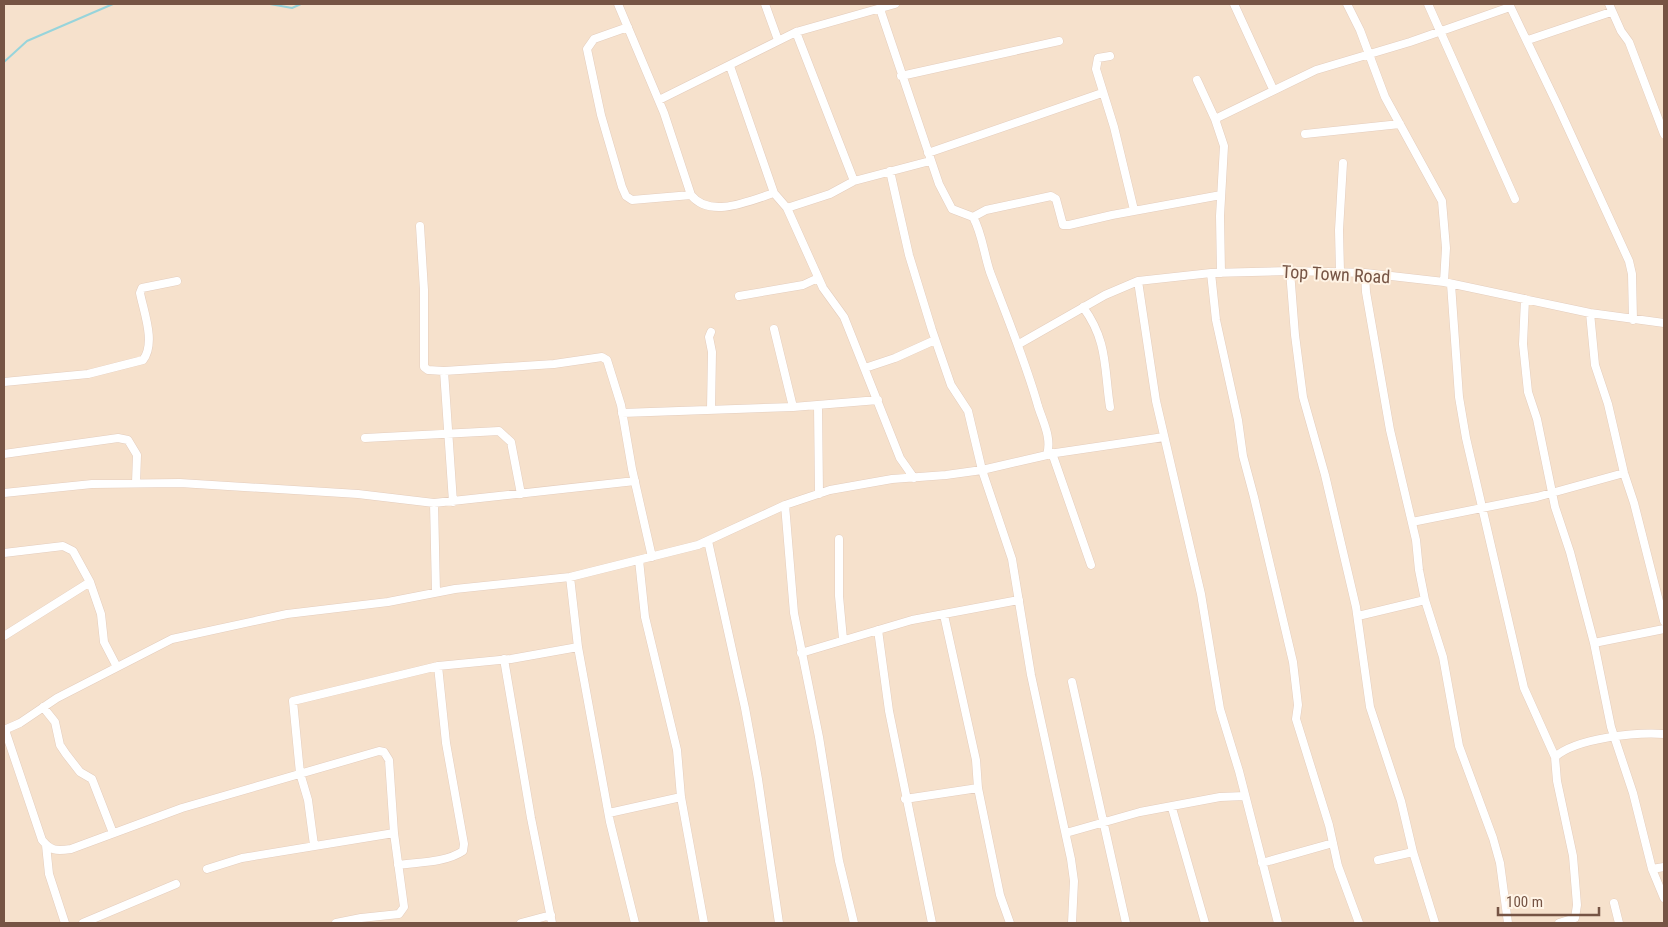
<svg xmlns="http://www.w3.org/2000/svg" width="1668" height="927" font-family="'Roboto Condensed',sans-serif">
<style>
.residential{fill:#f6e1cc}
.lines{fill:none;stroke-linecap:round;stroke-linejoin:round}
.stream{stroke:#97d4db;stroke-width:2}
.minor-casing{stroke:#e4cdbd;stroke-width:9}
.minor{stroke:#fff;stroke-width:8}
.labels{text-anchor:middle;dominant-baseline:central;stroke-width:4;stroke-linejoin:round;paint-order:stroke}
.street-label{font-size:18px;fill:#765444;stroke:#fff4e6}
</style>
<rect width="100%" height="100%" fill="#fef0de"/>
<path class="residential" d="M4,4H1664V923H4Z"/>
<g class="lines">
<path class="stream" d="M270,4L292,8L301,4
M4,62L27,41L113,4"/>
<defs>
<path id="minor" d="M618,4L664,113L691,195C710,219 749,201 774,193
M765,4L778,40
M1234,4L1273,89
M1347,4L1360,30L1385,97L1442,201L1446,248L1444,282
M1428,4L1515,199
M1509,4L1557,104L1629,261L1632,274L1633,320
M1609,4L1621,31L1629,42L1664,134
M628,27L594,39L587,49L601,115L622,187L626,196L632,200L691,195
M796,32L854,181
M1528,40L1611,12
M1110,56L1098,58L1096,69L1114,127L1134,210
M730,66L774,193L787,208L823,288L844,317L900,458L914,478
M901,76L1059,41
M1197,80L1215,119L1224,146L1220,216L1221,273
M659,100L796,32L895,4
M1215,119L1316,70L1410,42L1510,7
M1305,134L1400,124
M928,153L1102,93
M890,171L909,255L932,330L951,385L968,411L982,470L1012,559L1031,675L1071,859L1074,881L1072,923
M787,208L830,194L854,181L930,161
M973,217L986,210L1051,196L1056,199L1063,225H1069L1112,215L1221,195
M420,226L424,290V367L428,370L444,371L554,364L602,357L607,360L621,405L632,469L652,557
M1290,271L1295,335L1303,397L1325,475L1356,607L1370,707L1401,801L1413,852L1435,923
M1340,272L1339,230L1343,163
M1211,273L1216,320L1238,420L1243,456L1254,497L1293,662L1298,705L1296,719L1329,825L1338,866L1359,923
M1365,273L1366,292L1390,430L1416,540L1419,570L1425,600L1443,657L1459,746L1493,838L1500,863L1508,923
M1138,281L1156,401L1201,594L1220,709L1239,771L1278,923
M1451,284L1459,397L1466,438L1524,688L1555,757L1557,781L1573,856L1577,905L1575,918L1559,923
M739,296L803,285L818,278
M1525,299L1523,344L1528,392L1537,419L1555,507L1570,552L1594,643L1611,727L1633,793L1652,869L1664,898
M1083,307C1108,341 1104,368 1110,407
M1590,313L1595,365L1608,404L1624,473L1634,503L1664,621
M774,329L793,407
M1019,344L1105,295L1138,281L1211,273L1290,271L1365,273L1444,282L1590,313L1664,323
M865,368L895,358L935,340
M444,371L453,502
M4,382L88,374L143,360C156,343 144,313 140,293L142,288L177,281
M818,405L819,494
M711,409L712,352L709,337L711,332
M622,413L793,407L878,400
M365,438L499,431L511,442L521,494
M1052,453L1091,565
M4,454L118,438L128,440L137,455L136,483
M1049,454L1164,437
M4,493L92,484L180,483L358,494L434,503L635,481
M434,503L436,592
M785,505L794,613L819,737L839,861L854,923
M1412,522L1537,497L1624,473
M839,539V596L843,639
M708,541L745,708L758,779L779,923
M4,553L63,546L73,551L90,582L101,614L104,642L117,667
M639,560L645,617L677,750L681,797L704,923
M570,577L578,647L610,822L635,923
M944,615L976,760L978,788L1000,895L1010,923
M1358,616L1425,600
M878,630L889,711L932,923
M4,636L90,582
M1594,643L1664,629
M801,653L912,620L1019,600
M504,659L531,818L552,923
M1072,682L1126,923
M43,707L55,722L60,745L66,754L80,772L92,779L113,833
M4,730L20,723L57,698L172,639L287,614L388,602L455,589L570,577L698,545L785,505L830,490L892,479L946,475L982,470L1047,455C1052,438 1043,422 1038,406C1025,360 1007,317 990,272C984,254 982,233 973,217L952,209L939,184L880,9
M5,730L42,840C51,851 56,851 71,849L182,808L379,751L384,752L389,760L394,833L404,907L399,914L361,918L336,923
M1555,757C1576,738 1637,732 1664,734
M905,799L978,788
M1172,808L1205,923
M609,813L681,797
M1066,833L1140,812L1220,797L1245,796
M46,845L49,874L65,923
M314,845L308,800L300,773L293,701L438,666L511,659L578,647
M1378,860L1413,852
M1262,863L1333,843
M398,865C418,862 445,863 463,851L464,844L446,743L438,666
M207,869L242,858L394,833
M1652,869L1664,867
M1614,903L1619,923
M83,923L176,884
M521,923L551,915"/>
</defs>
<use href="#minor" class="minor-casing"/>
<use href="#minor" class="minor"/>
</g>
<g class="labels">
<g class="street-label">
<text transform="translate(1336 274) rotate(3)">Top Town Road</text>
</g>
</g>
<rect width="1668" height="927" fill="none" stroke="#765444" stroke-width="10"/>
<path d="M1498 907v8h101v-8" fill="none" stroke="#765444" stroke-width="2.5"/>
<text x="1506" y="907" font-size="15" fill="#765444" stroke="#fff4e6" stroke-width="4" paint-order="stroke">100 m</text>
</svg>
